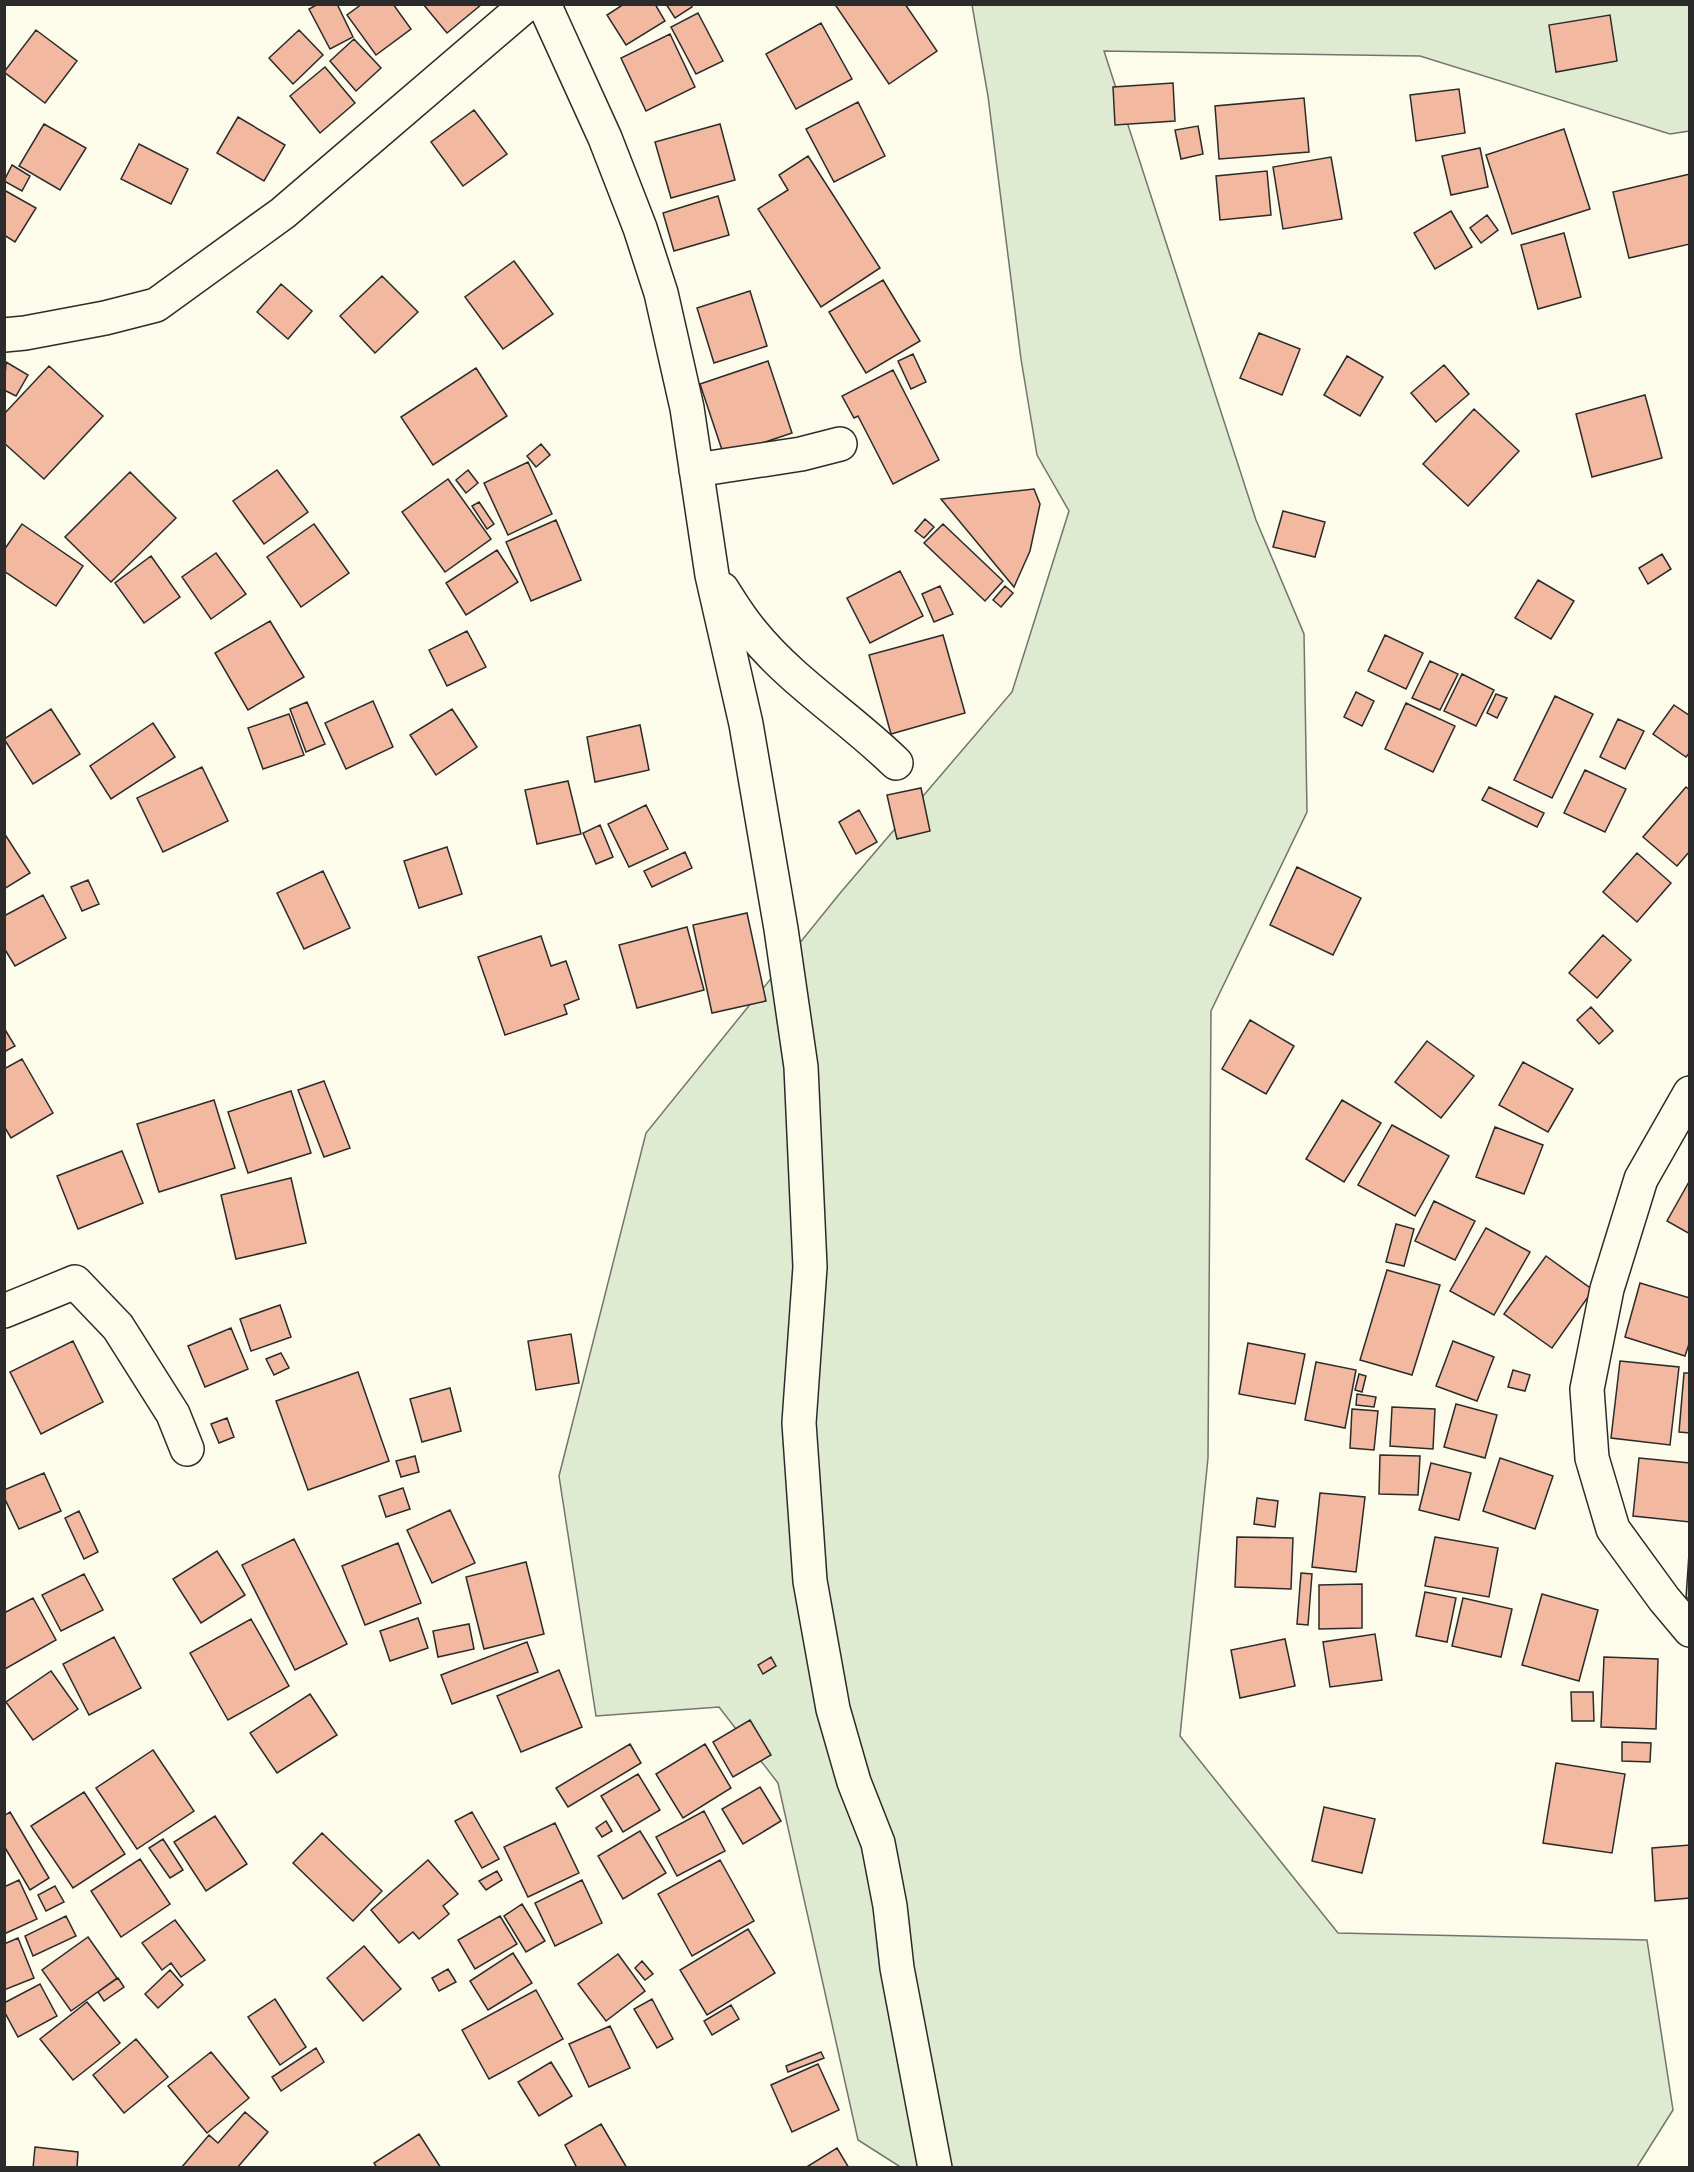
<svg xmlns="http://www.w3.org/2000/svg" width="1694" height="2172" font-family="'Nunito Sans',sans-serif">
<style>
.green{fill:#deebd1;stroke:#74746e;stroke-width:1.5}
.building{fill:#f2b8a0;stroke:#2b2b2b;stroke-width:1.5}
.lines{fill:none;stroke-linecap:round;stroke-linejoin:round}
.street-casing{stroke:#2b2b2b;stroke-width:36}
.street{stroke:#fdfbea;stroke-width:33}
</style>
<rect width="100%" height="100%" fill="#fdfbea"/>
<path class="green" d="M972,5H1689V131L1670,134L1420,56L1104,51L1256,520L1304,634L1307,812L1211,1011L1208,1458L1180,1736L1338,1933L1647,1940L1673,2110L1637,2167L902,2168L858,2140L778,1783L719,1707L596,1716L559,1476L646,1133L841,892L1012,692L1069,511L1037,455L1021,359L988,96Z"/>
<path class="building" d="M318,4H337L353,37L330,49L309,9Z
M362,4H393L411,29L376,55L347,15Z
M423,4H482L447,33Z
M624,4H655L665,21L626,45L607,15Z
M666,4H691L692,7L675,18Z
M839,4H905L937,51L889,84L836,6Z
M698,13L723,61L696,74L671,27Z
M1610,15L1617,61L1556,72L1549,25Z
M821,23L852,79L796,109L766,54Z
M36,30L77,61L45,103L4,72Z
M299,30L323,55L293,84L269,58Z
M670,34L695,87L646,111L621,58Z
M354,39L381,68L356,91L330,61Z
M325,67L355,103L320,133L290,96Z
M1173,83L1175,121L1115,125L1113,87Z
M1459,89L1465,133L1416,141L1410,95Z
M1304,98L1309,152L1219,159L1215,106Z
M858,102L885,156L834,182L806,129Z
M474,110L507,154L463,186L431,142Z
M238,117L285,145L264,181L217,153Z
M44,124L86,148L60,190L19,166Z
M720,124L735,180L671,198L655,142Z
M1198,126L1203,154L1181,159L1175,130Z
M1564,129L1590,209L1512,234L1486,155Z
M139,144L188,169L171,204L121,179Z
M1480,148L1488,187L1451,195L1442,156Z
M808,156L880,268L821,307L758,209L788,190L779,175Z
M1331,157L1342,219L1283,229L1273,167Z
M12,165L30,176L22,191L4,181Z
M1267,171L1271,215L1220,220L1216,176Z
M1690,174V244L1629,258L1613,192Z
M4,190L36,208L15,242L4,235Z
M718,196L729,235L674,251L663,213Z
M1451,211L1472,247L1435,269L1414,233Z
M1487,215L1498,230L1481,243L1470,228Z
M1564,233L1581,297L1538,309L1521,245Z
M514,261L553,314L503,349L465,297Z
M382,276L418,312L375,353L340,316Z
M883,280L920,341L866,373L829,312Z
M281,284L312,311L288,339L257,312Z
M750,291L767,346L714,363L697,308Z
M1259,333L1300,349L1282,395L1240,378Z
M913,354L926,382L911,389L898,361Z
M1347,356L1383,377L1360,416L1324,395Z
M768,361L792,433L724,456L700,384Z
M6,362L28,375L16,396L4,390Z
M1444,365L1469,394L1436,422L1411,393Z
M49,366L103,416L44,479L4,443V414Z
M476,368L507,416L433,465L401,417Z
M893,370L939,460L893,484L858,416L854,418L842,396Z
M1645,395L1662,458L1592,477L1576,414Z
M1474,409L1519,451L1468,506L1423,464Z
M541,444L550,455L536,467L527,456Z
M528,462L552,514L508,535L484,483Z
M277,470L308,512L264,544L233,501Z
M468,470L478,483L466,493L456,480Z
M130,472L176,518L111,582L65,537Z
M448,479L491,539L445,572L402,512Z
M1034,489L1040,504L1030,551L1014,587L941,499Z
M479,502L494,524L487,529L472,506Z
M1283,511L1325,522L1315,557L1273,547Z
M925,519L934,527L924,538L915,531Z
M556,520L581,580L531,601L506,542Z
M22,524L83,566L56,606L4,571V550Z
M314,524L349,573L301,607L267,557Z
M943,524L1003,581L985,601L924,543Z
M497,550L518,582L466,615L446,583Z
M216,553L246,594L211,619L182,577Z
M1662,554L1671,569L1648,584L1639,568Z
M151,556L180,597L144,623L115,583Z
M900,571L923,616L870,643L847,598Z
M1538,580L1574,601L1551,639L1515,618Z
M940,586L953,614L934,622L922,594Z
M1005,586L1013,593L1001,607L993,600Z
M270,621L304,677L248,710L215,653Z
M467,631L486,667L447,686L429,650Z
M943,635L965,713L891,734L869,655Z
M1385,635L1423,653L1406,689L1368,671Z
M1430,661L1458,674L1440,710L1412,698Z
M1462,674L1494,690L1476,726L1444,711Z
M1356,692L1374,701L1362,726L1344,717Z
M1496,694L1507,698L1497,718L1487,713Z
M1555,696L1593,714L1552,798L1514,780Z
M373,701L393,747L346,769L325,723Z
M307,702L325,744L306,752L290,709Z
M1406,703L1455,726L1433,772L1385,749Z
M1674,705L1690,716V752L1686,757L1653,734Z
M51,709L80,754L33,784L4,739Z
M452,709L477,747L436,775L410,735Z
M289,714L304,755L263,769L248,728Z
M1618,719L1644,731L1625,769L1600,757Z
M153,723L175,757L111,799L90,766Z
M640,725L649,770L595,782L587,737Z
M202,767L228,821L163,852L137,798Z
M1585,770L1626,789L1605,832L1564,813Z
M568,781L581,834L537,844L525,790Z
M1489,787L1544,813L1537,827L1482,800Z
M1686,787L1690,790V851L1677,866L1643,837Z
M921,788L930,831L897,839L887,795Z
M646,805L668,849L629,867L608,824Z
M859,810L877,842L856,854L839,822Z
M600,825L613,857L596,864L583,833Z
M4,833L30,873L4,889Z
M447,847L462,894L419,908L404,861Z
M685,852L692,868L652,887L644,871Z
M1637,853L1671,883L1637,922L1603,892Z
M1297,867L1361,898L1333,955L1270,925Z
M323,871L350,928L304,949L277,893Z
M88,880L99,904L82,911L71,887Z
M43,895L66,938L15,966L4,948V916Z
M747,913L766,1001L712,1013L693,925Z
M687,927L704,990L637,1008L619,945Z
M1603,935L1631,960L1597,998L1569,973Z
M541,936L551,966L566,961L579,999L564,1005L567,1014L505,1035L478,957Z
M1591,1007L1613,1031L1599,1044L1577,1020Z
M1250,1020L1294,1046L1266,1094L1222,1069Z
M4,1028L15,1046L4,1052Z
M1427,1041L1474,1076L1441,1118L1395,1082Z
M22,1059L53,1113L11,1138L4,1126V1069Z
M1523,1062L1573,1089L1548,1132L1499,1105Z
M324,1081L350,1148L324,1157L298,1090Z
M291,1091L311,1153L248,1173L228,1112Z
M214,1100L235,1168L159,1192L137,1124Z
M1342,1100L1381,1123L1344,1182L1306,1159Z
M1392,1125L1449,1156L1415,1216L1358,1185Z
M1495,1127L1543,1145L1524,1194L1476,1177Z
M122,1151L143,1203L78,1229L57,1176Z
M291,1178L306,1243L236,1259L221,1195Z
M1690,1180V1234L1667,1221Z
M1434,1201L1475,1221L1455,1260L1415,1241Z
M1396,1224L1414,1229L1404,1266L1386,1262Z
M1486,1228L1530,1252L1494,1315L1450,1291Z
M1546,1256L1593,1290L1552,1348L1504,1314Z
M1387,1270L1440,1285L1412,1375L1360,1360Z
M1640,1283L1690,1298V1341L1685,1356L1625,1337Z
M280,1305L291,1337L251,1351L240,1319Z
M231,1328L248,1369L205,1387L188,1346Z
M571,1334L579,1383L536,1390L528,1341Z
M73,1341L103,1402L41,1434L10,1372Z
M1453,1341L1494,1357L1477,1401L1436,1386Z
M1248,1343L1305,1354L1295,1404L1239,1394Z
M281,1353L289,1368L274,1375L266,1359Z
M1620,1361L1679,1367L1670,1445L1611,1438Z
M1316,1362L1356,1370L1345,1428L1305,1420Z
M1513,1370L1530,1375L1525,1391L1508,1387Z
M358,1372L389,1461L308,1490L276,1401Z
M1684,1373H1690V1433L1679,1432Z
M1359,1374L1366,1376L1362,1392L1355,1390Z
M450,1388L461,1431L422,1442L410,1399Z
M1357,1394L1376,1397L1374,1407L1356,1405Z
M1456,1404L1497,1415L1485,1458L1444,1447Z
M1392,1407L1435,1409L1433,1449L1390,1446Z
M1352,1409L1378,1411L1374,1450L1350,1448Z
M227,1418L234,1437L219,1443L211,1424Z
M1380,1455L1420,1456L1418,1495L1379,1494Z
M415,1456L419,1472L401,1477L396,1461Z
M1500,1458L1553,1476L1535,1529L1483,1511Z
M1639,1458L1690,1463V1522L1633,1516Z
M1431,1463L1471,1473L1459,1520L1419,1510Z
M44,1473L61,1511L19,1529L4,1497V1490Z
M403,1488L410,1509L386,1517L379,1496Z
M1320,1493L1365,1497L1356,1572L1312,1567Z
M1257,1498L1278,1501L1275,1527L1254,1524Z
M450,1510L475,1563L432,1583L407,1530Z
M79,1511L98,1552L84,1559L65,1518Z
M1237,1537L1293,1538L1291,1589L1235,1587Z
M1435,1537L1498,1548L1489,1597L1425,1586Z
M294,1539L347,1644L295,1670L242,1565Z
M1690,1539V1598H1686Z
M398,1543L421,1603L365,1625L342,1566Z
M217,1551L245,1595L201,1623L173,1579Z
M526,1562L544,1634L484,1649L466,1577Z
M1301,1573L1312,1574L1308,1625L1297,1624Z
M84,1574L103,1610L61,1631L42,1595Z
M1362,1584V1628L1319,1629V1585Z
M1425,1592L1456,1598L1447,1642L1416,1636Z
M1542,1594L1598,1610L1579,1681L1522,1665Z
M33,1598L56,1640L5,1669L4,1613Z
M1463,1598L1512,1609L1501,1657L1452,1646Z
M418,1618L428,1648L390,1661L380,1631Z
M251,1619L289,1686L228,1720L190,1653Z
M469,1624L474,1649L438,1657L433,1631Z
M1375,1634L1382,1680L1330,1687L1323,1642Z
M114,1637L141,1688L89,1715L63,1664Z
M1285,1639L1295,1686L1240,1698L1231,1650Z
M527,1642L538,1672L452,1704L441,1675Z
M771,1657L776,1666L763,1674L758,1665Z
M1604,1657L1658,1659L1656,1729L1601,1727Z
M559,1670L582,1727L521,1752L497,1696Z
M51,1671L78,1709L33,1740L6,1702Z
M1571,1692H1593L1594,1721H1572Z
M310,1694L337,1735L277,1773L250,1733Z
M750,1720L771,1755L733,1777L713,1742Z
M1622,1742L1651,1743L1650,1762L1622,1761Z
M630,1744L641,1763L568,1807L556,1788Z
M705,1744L731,1788L683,1818L656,1774Z
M153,1750L194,1811L137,1849L96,1788Z
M1556,1763L1625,1774L1612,1853L1543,1843Z
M638,1774L660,1810L623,1832L601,1796Z
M760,1787L781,1821L743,1844L722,1809Z
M84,1792L125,1854L73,1888L31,1826Z
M1324,1807L1375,1819L1362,1873L1312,1861Z
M704,1811L725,1851L677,1876L656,1837Z
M10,1812L49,1878L30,1890L4,1846V1816Z
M472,1812L499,1859L482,1868L455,1821Z
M215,1816L247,1864L206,1891L174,1842Z
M606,1821L612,1831L602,1837L596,1828Z
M555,1823L579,1873L528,1897L504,1847Z
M640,1831L666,1873L623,1899L598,1856Z
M322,1833L382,1891L353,1921L293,1863Z
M163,1839L183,1870L170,1878L149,1848Z
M1690,1845V1898L1655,1901L1652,1848Z
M140,1859L170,1904L121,1937L91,1891Z
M428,1860L458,1894L443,1906L449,1914L419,1939L413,1932L399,1943L371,1910Z
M720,1860L754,1921L692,1956L658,1894Z
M497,1871L502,1880L486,1890L479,1881Z
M19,1880L37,1919L4,1934V1887Z
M582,1880L602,1923L555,1946L535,1903Z
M55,1886L64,1902L46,1911L38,1895Z
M522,1904L545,1941L526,1952L504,1916Z
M66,1916L76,1936L33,1956L25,1936Z
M500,1916L517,1944L475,1969L458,1940Z
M175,1920L205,1960L181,1977L171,1963L162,1970L142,1943Z
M748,1929L775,1973L707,2015L680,1970Z
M88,1937L117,1978L71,2011L42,1970Z
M18,1938L34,1978L4,1990V1944Z
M364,1946L401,1989L363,2021L327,1978Z
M513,1953L532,1983L488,2010L470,1981Z
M618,1954L645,1991L606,2021L578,1984Z
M642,1961L653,1974L645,1980L635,1968Z
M448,1969L456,1982L439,1991L432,1978Z
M170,1970L183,1985L158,2008L145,1994Z
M118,1978L124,1987L104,2001L98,1992Z
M40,1984L57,2016L18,2037L4,2011V2003Z
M536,1990L563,2039L489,2079L462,2030Z
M275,1999L306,2047L280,2065L248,2017Z
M652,1999L673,2039L657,2048L634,2009Z
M87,2002L120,2043L73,2080L40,2039Z
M731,2005L739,2019L712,2035L704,2021Z
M610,2026L630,2068L589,2087L569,2044Z
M136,2039L168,2077L124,2113L93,2075Z
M316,2048L324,2062L281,2091L272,2077Z
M211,2052L249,2098L207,2133L168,2086Z
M821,2052L824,2058L788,2072L786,2066Z
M551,2062L572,2096L539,2116L518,2082Z
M818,2064L839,2110L792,2132L771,2085Z
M245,2112L268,2132L237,2168H181L209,2135L218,2143Z
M601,2124L627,2168H577L565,2145Z
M419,2134L441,2168H377L374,2163Z
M35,2147L78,2152L77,2168H33Z
M837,2148L849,2168H805Z"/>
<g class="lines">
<defs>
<path id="street" d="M544,4L605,138L640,228L661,293L687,408L712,575L746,724L781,929L801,1067L810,1267L799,1423L810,1581L833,1709L854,1782L878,1843L890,1906L897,1968L935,2168
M4,335L25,333L105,318L156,305L283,213L527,4
M696,470L801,454L840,444
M722,589C731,603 740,618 751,631C792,682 849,717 896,763
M1690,1093L1641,1179L1607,1289L1587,1389L1592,1458L1613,1529L1664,1599L1690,1630
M4,1311L75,1282L118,1327L173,1414L187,1449"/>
</defs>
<use href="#street" class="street-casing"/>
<use href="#street" class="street"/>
</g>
<rect width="1694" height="2172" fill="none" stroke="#2b2b2b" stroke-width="12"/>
</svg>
